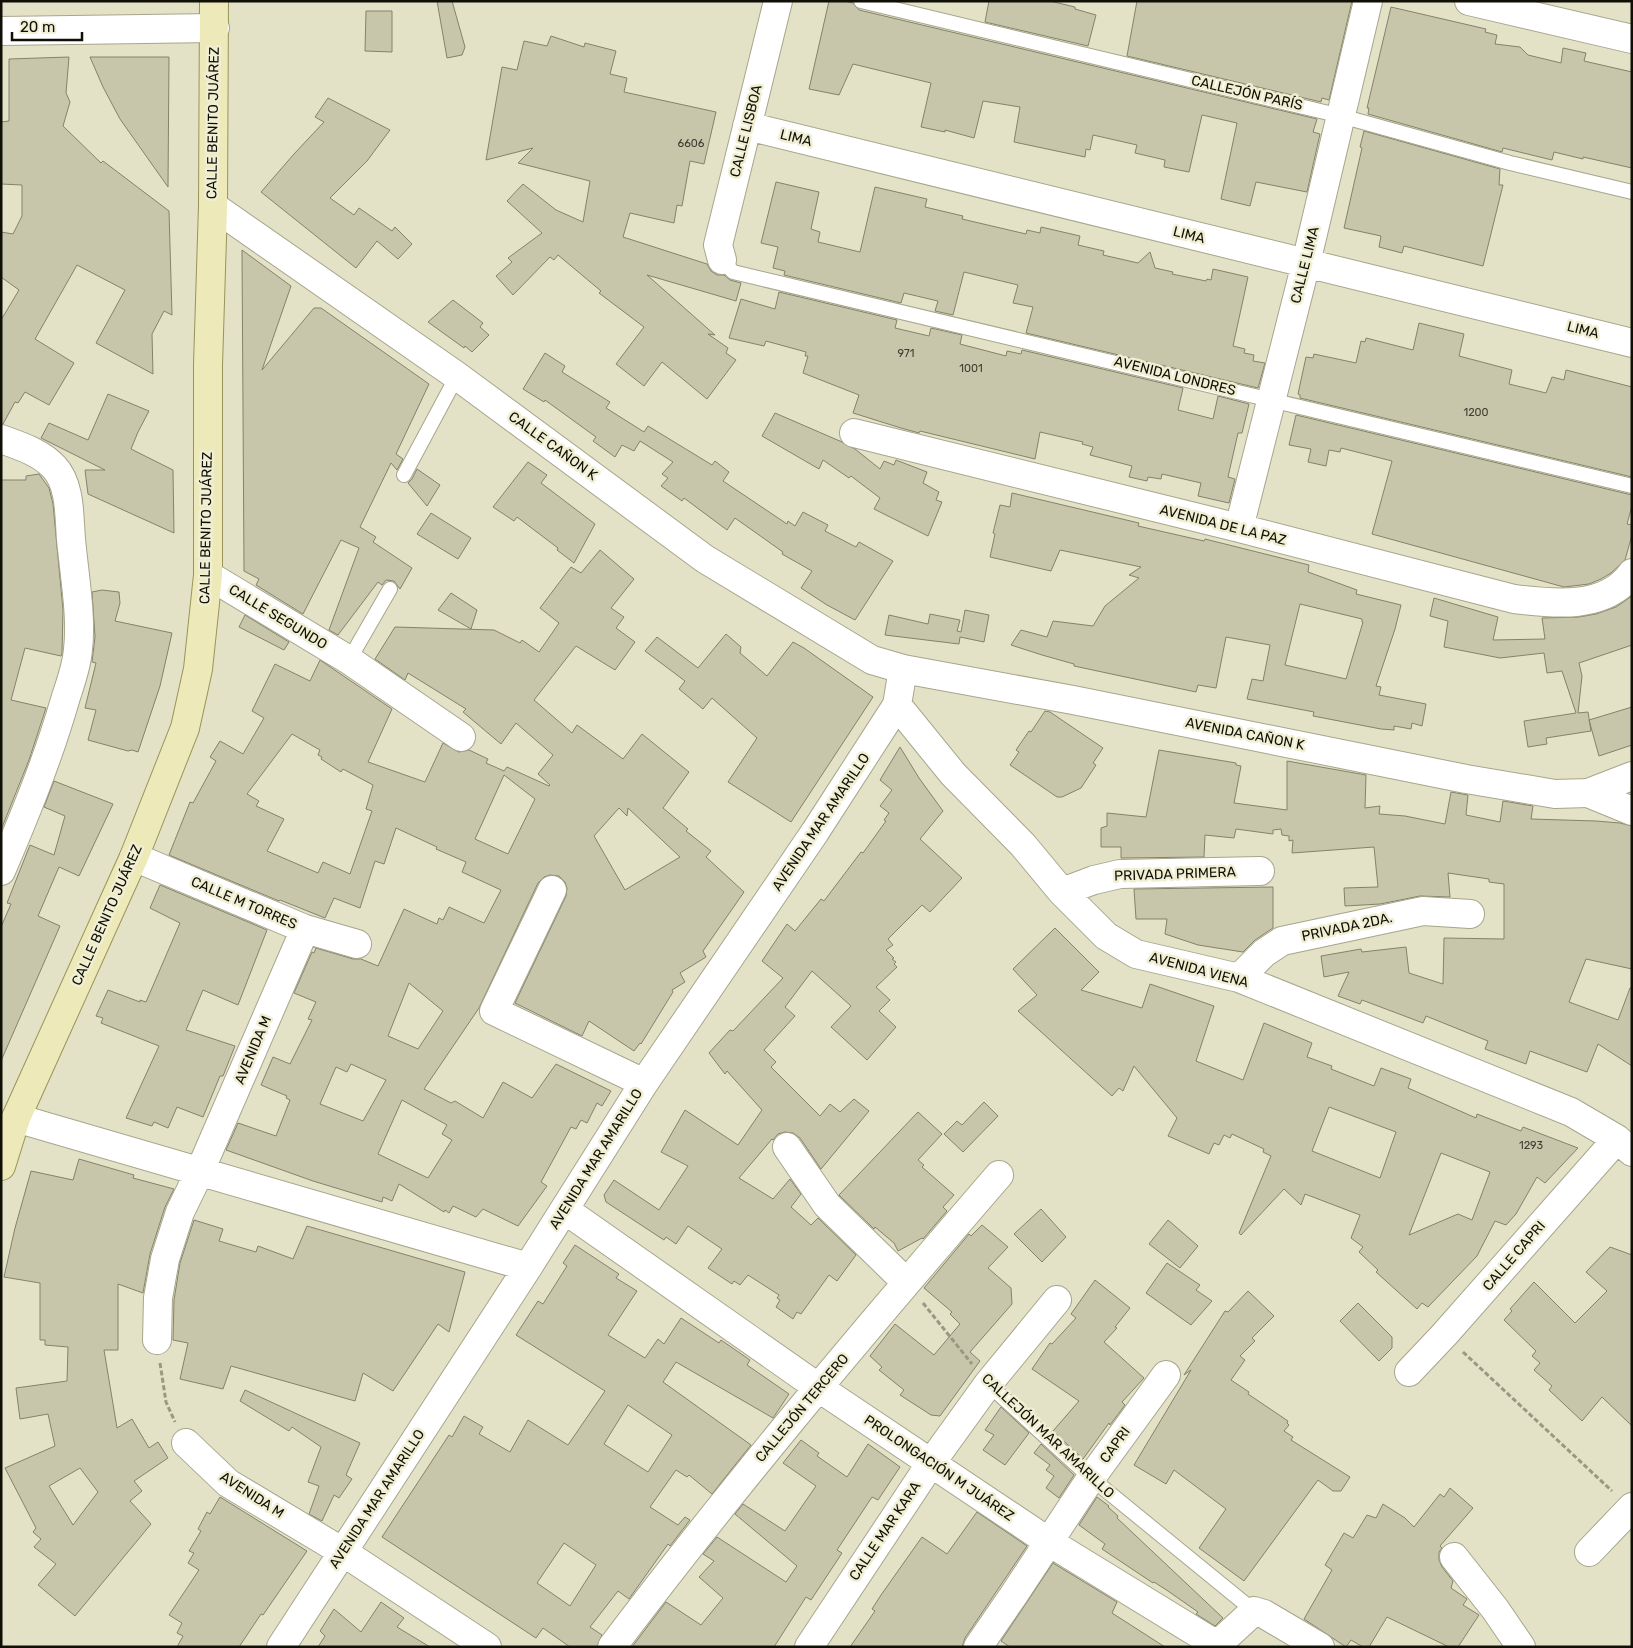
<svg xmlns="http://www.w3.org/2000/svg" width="1633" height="1648" font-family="Rubik,sans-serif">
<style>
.building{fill:#c7c6ab;stroke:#84836a;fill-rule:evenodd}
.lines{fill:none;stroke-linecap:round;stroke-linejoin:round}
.service-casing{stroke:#a7a68c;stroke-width:16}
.minor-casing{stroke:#a7a68c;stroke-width:30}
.tertiary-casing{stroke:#a7a68c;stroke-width:30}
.secondary-casing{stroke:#a7a68c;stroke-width:30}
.primary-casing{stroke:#98945b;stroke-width:30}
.path{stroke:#999883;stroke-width:3;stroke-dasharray:5 2.5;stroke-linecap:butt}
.service{stroke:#fff;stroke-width:14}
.minor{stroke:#fff;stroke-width:28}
.tertiary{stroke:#fff;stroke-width:28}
.secondary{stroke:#fff;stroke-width:28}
.primary{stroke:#ede9b8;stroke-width:28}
.labels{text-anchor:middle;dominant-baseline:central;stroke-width:5;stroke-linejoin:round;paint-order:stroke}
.number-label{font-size:11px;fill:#3e3d2f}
.street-label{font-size:14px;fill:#100f06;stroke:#f0efd3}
</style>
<rect width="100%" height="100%" fill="#e3e1c6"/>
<path class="building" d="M437,1H452L465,47L462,55L447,58Z
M829,1H844L853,3L859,10L1317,119L1313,132L1320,134L1307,192L1256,182L1250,206L1221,199L1237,123L1202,115L1189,172L1164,167L1165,160L1135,153L1137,145L1093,135L1090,150L1086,149L1085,157L1014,142L1020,107L983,101L974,138L945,130V132L921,127L931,83L853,64L839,95L809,89Z
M989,1H1050L1075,7V9L1096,15L1088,46L985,22Z
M1137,1H1352L1329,100L1322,98L1321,102L1127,56Z
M1391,7L1486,29L1485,32L1497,35L1495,44L1520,47L1528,55L1561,63L1563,48L1586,53L1584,61L1632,72V168L1583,157V159L1554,152L1552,160L1503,148L1502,152L1368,114L1369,108H1367Z
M366,11H392V52L365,51Z
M551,36L584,47L585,43L616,51L610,74L627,78L624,92L716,112L704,164L690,161L682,206L677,205L674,223L630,213L623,237L707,264L711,271L717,275H724L730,280L741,283L736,301L647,275L715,335L708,334L728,348L726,353L736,360L707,399L662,362L644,386L616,364L644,327L599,293L601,291L558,255L554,260L550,257L513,295L496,276L512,262L508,258L542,233L507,201L523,184L556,210L583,222L590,181L518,163L533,148L486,160L502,67L517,70L524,41L547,46Z
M69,57L66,93L70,102L63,126L101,163L103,161L169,211L172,315L164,311L152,334L153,374L96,343L125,290L77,265L35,339L74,363L49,405L25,392L18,403L15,402L3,424H1V320L19,290L1,277V232L13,234L22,216V185L1,184V122L9,121V59Z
M90,57H169L168,187L120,119L103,87Z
M328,98L390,130L367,161L330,198L354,215L359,208L392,231L395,227L412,244L398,259L377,241L356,268L261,192L294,154L324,122L315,117Z
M1364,131L1500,169L1499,185H1503L1483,266L1404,246L1402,253L1379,247L1381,236L1344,228L1362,148L1360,147Z
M776,182L819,192L811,229L820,232L818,242L860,252L875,187L927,199L925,207L963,216L962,219L1026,234L1027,230L1040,233L1041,227L1080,236L1078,245L1104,251L1103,255L1138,263L1150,252L1155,268L1173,272L1172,274L1206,281L1207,279L1211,280L1213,269L1248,277L1233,346L1245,349L1244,353L1254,355L1253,361L1265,363L1258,388L1026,333L1033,307L1013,303L1018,285L964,272L953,315L935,311L938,301L904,293L901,303L784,275L785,271L773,268L778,247L761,243Z
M242,250L291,286L262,370L314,308H321L429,384L396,454L403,459L397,470L391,463L360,527L376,537L373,542L412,568L400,589L394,581L386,580L382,585L378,582L338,635L329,630L359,548L341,540L303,614L256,585L259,579L244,571Z
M779,292L897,320L895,328L929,336L931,328L962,335L960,344L1006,356L1007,351L1021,354L1022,350L1183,388L1178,410L1213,419L1218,396L1249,404L1242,433H1238L1228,477L1235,479L1229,503L1198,496L1201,483L1162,474L1161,479L1148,477L1147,481L1129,477L1132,466L1090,455L1093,447L1082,444L1083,442L1040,432L1035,459L920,431L919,433L901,428L853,413L859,395L803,373L808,356H805L806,352L766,341L764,346L729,338L741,299L775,309Z
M453,300L483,323L480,327L489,335L472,352L465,346L464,348L428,322Z
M1419,323L1464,334L1459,356L1512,370L1509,384L1546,393L1552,377L1564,380L1566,370L1632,387V477L1300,398V395L1298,394L1306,357L1313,358L1314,354L1356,363L1361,341L1365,342L1366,338L1413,350Z
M545,353L565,366L562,372L610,402L606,408L644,432L648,426L712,465L715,461L729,472L723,481L787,524L788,521L795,526L803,512L828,525L825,531L856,547L859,542L893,561L855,620L827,605L801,588L812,571L782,554L783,552L735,518L727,530L684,498L682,501L661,486L668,478L662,474L673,462L640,441L634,451L622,445L615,457L593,441L596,437L545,400L544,402L523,389Z
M108,394L149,411L138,432L131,449L173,470L174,533L88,494L85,470H105L41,438L49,423L88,440Z
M775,413L842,442L855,449L880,469L884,461L894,465L896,460L927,472L923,483L939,492L936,500L942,502L928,536L874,509L880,498L851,476L849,478L823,460L819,469L762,436Z
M1296,415L1632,495V506L1627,524L1632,525V535L1625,560L1611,573L1601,579L1589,584L1564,587L1372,534L1392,461L1341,448L1340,452L1329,450L1326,466L1308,462L1311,449L1289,445Z
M528,462L547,475L541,483L595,524L574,563L557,550L558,548L517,517L514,521L493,507Z
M417,469L440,485L427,506L408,483L412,479Z
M39,474L49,488L53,504L63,610L62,653L61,656L25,648L11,700L46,708L29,760L1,830V480H26V476Z
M1012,493L1139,523L1138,526L1204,541L1205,539L1309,565L1308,572L1357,590L1356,594L1401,605L1395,629L1376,686L1381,687L1379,695L1426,704L1422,726L1412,723L1411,729L1394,726V730L1381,729L1313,716L1314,712L1247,699L1252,679L1263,681L1270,645L1226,637L1216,688L1198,685L1196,692L1074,666V664L1042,655L1011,645L1021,630L1047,637L1053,621L1093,626L1105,606L1139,578L1129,575L1141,567L1060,550L1051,571L990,557L995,534L993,533L1000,505L1010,507ZM1300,604L1362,619V622H1363L1346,679L1285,665Z
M431,513L471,538L458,559L417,534Z
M600,550L634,579L611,608L624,617L616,628L635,642L615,670L576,646L534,700L572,733L577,725L623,759L642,734L689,772L663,808L688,829L686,831L711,851L706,857L744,892L703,951L706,957L680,973L685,982L672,990L673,992L641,1044L640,1043L634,1051L589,1021L582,1036L515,1003L566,896L567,888L565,882L559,876L550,875L544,877L538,883L479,1008L424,1089L451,1103L455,1101L483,1118L503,1082L532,1098L556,1064L611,1091L602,1106L597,1103L587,1123L581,1120L576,1129L571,1127L541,1182L547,1186L518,1226L483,1209L476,1217L453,1206L449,1213L445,1210L444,1212L399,1184L392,1201L383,1197L382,1202L313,1181L226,1150L238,1123L276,1136L290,1100L286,1098L287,1096L261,1085L273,1057L290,1064L312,1020L308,1019L316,1002L294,993L312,952L314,953L316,948L353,959H361L378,966L404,909L437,924L439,918L443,920L449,907L484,923L501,890L462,872L466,862L436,849L437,847L396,828L384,864L375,861L360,908L334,898L325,918L280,900L279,901L169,855L190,802L193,803L216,761L210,757L220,741L243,754L264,718L252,711L275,664L310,681L320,660L392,709L368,762L425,782L443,743L459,752L469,750L488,759L486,763L504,771L507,767L549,786L550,785L538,774L553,755L516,723L501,744L463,712L466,709L408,673L405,680L375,659L395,627L494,630L520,643L522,640L539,652L559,623L540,608L571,567L581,573ZM292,734L320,750L318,755L322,757L321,759L341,772L343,769L373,785L366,809L372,811L350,874L323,862L318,873L267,851L284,819L256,806L259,801L247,794ZM504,775L535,799L508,854L475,839ZM619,808L627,816L628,808L680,857L625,890L594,836ZM409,983L443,1011L418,1049L388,1036ZM351,1064L386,1080L363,1121L320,1104L336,1067L347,1072ZM402,1100L447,1125L442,1134L452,1140L428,1178L378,1154Z
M102,590L119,592L120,603L115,621L172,633L160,686L138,752L132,750L128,751L88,740L96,710L85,708L96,663L92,662L95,637L92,592Z
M451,593L477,610L471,629L438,610Z
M1632,596V645L1579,663L1582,676L1578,713L1588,712L1591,731L1546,738L1547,744L1528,747L1524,721L1576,713L1562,671L1547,673L1544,653L1500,658L1444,647L1448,621L1430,616L1434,598L1498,617L1493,640L1545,639L1542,618L1579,617L1596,614L1616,607Z
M965,610L989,615L984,642L960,637L959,644L885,635L889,615L928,624L930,614L960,620L957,631L961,632Z
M245,615L289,642L284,650L239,627Z
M726,634L741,647L740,653L767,676L793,642L804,648L873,697L791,822L728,782L757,738L712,698L703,709L679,689L685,681L645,651L657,637L698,668Z
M1632,707V745L1599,756L1589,720Z
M1045,711L1050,712L1103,748L1093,763L1096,765L1081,788L1062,797H1057L1010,765L1019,752L1016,750L1029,731L1031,732Z
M900,747L919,778L943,811L920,839L962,878L930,912L922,905L888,939L893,945L886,950L894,958L892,959L896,962L894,964L897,967L876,987L890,1000L879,1011L896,1027L867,1060L831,1027L851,1006L812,971L785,1007L795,1016L764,1050L776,1062L771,1067L820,1116L830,1104L840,1112L854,1099L869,1111L821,1169L800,1138L793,1133L785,1132L778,1134L773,1140L772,1139L739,1178L773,1199L790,1179L801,1194L791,1207L811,1225L818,1218L856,1255L837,1281L829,1275L801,1314L797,1312L793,1319L776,1307L780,1300L777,1298L779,1295L748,1275L740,1285L734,1281L732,1284L708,1268L722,1249L688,1226L676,1244L666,1237L664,1240L606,1202L604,1195L614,1180L659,1210L688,1166L661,1152L685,1110L738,1145L762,1110L727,1071L725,1074L709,1053L730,1030L733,1031L783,978L762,961L787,924L795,931L821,899L824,901L861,852L863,853L886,821L884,820L889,813L880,806L892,790L880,780Z
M1159,750L1236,763V765L1241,766L1234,803L1287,810V761L1366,775L1365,808L1380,806L1379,814L1405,816L1445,824L1451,792L1468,795L1466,815L1500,822L1503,801L1533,806L1531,819L1596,821L1620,823L1632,826V969L1586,959L1569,1002L1618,1020L1630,988H1632V1066L1598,1044L1587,1072L1530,1051L1526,1064L1485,1049L1488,1041L1426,1016L1423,1023L1362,1000L1360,1004L1338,996L1349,972L1324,977L1321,956L1361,949L1362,952L1406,947L1409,973L1443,984L1444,938L1504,939V884L1489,882V879L1448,873L1450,897L1420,896L1380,904L1345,906L1344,888L1378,887L1374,847L1292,853L1293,840L1289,841V836L1282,835L1281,829L1273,830V834L1236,829L1234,838L1205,835L1204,857L1121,858V847H1101V828L1107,826V813L1146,817Z
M54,781L113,804L79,876L59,867L38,916L60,926L1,1061V927L11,904L7,903L30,845L54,855L65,816L44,807Z
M160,885L267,930L238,1005L203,990L186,1030L235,1046L223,1076H220L203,1117L177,1107L168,1128L154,1122L152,1126L126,1118L159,1046L101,1023L103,1018L96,1016L108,990L140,1002V1000L146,1002L180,923L150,908Z
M1273,887V928L1255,940L1243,952L1198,945L1165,934L1167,919H1136L1134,889Z
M1055,928L1099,972L1081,990L1142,1008L1150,984L1214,1006L1196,1061L1243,1080L1264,1023L1312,1043L1307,1057L1332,1066L1331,1069L1374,1086L1381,1068L1411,1079L1408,1088L1476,1118L1477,1114L1521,1131L1523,1127L1578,1148L1545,1183L1537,1177L1516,1214L1506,1225L1495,1221L1477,1256L1428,1307L1422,1303L1417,1309L1376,1272L1378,1270L1359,1252L1363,1247L1351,1238L1360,1215L1305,1194L1301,1205L1284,1189L1241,1235L1239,1233L1271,1156L1263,1152L1264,1149L1232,1134L1230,1138L1224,1135L1219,1145L1214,1143L1209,1154L1168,1136L1177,1118L1134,1066L1123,1091L1119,1088L1112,1096L1018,1011L1037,995L1013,969ZM1329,1107L1396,1132L1380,1178L1312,1151ZM1441,1153L1490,1172L1472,1220L1458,1214L1409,1235Z
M984,1102L998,1116L963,1152L944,1134L957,1121L962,1125Z
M918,1112L942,1134L918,1160L924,1165L922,1167L954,1195L943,1207L947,1211L923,1239L922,1238L898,1251L894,1243L875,1227L874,1229L839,1195Z
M79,1159L134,1175L133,1178L174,1189L165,1207L150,1254L143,1293L118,1284V1350H104L117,1428L132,1419L149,1448L158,1442L168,1458L134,1481L142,1491L130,1501L151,1524L75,1616L38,1585L56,1564L34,1547L41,1539L33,1532L36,1528L5,1468L55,1446L48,1414L20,1419L16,1388L67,1381L68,1347L45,1345V1340H40V1283L4,1277L15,1228L31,1171L73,1180ZM80,1468L98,1492L73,1525L49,1486Z
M1041,1209L1066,1237L1042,1262L1014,1234Z
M194,1220L223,1229L219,1241L256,1252L258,1246L293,1259L307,1226L465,1272L449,1332L438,1324L393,1391L363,1373L355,1401L231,1366L223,1389L180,1379L188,1343L173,1340L174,1300L180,1263Z
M1168,1220L1198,1246L1180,1268L1149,1244Z
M982,1225L1008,1247L988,1268L1011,1288L1012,1304L970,1352L980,1361L940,1416L931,1415L900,1395L904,1390L879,1370L882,1367L870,1356L895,1324L934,1355L960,1324L950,1314L952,1312L924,1288L969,1234L971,1236Z
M575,1245L619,1274L616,1278L637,1291L608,1335L645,1358L658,1339L664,1344L681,1318L719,1343L721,1340L750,1360L747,1365L789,1394L773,1418L676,1362L663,1382L751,1445L712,1494L689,1475L687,1477L676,1470L650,1507L678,1525L685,1517L690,1520L670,1546L668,1544L629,1599L618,1591L590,1627L602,1635L597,1647H570L543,1628L536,1638L382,1537L449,1435L452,1437L464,1416L483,1427L479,1434L510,1452L528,1420L568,1445L605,1391L516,1335L538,1301L543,1304L567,1266L563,1263ZM628,1405L672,1435L648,1472L604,1444ZM564,1543L596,1565L570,1606L537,1583Z
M1610,1247L1632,1255V1426L1602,1397L1582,1421L1549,1390L1552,1386L1534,1370L1540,1363L1532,1356L1536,1351L1504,1320L1512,1311L1510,1309L1534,1282L1575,1323L1607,1291L1586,1272Z
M1167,1263L1200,1285L1196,1290L1212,1301L1191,1325L1146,1293Z
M1095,1280L1130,1308L1115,1327L1117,1328L1104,1342L1144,1378L1122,1402L1125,1405L1110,1425L1109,1423L1083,1459L1053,1431L1079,1401L1032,1369L1050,1343L1052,1344L1076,1318L1071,1314Z
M1248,1291L1274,1316L1252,1338L1255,1341L1240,1356L1245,1360L1231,1380L1249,1392L1248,1394L1288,1421L1287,1423L1289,1425L1284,1431L1293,1437L1291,1440L1350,1477L1341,1491H1333L1318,1480L1244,1581L1199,1548L1226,1509L1174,1470L1166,1484L1134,1465L1191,1370L1184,1375L1225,1311L1228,1312Z
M1358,1303L1392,1337V1348L1379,1361L1340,1321Z
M245,1390L360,1443L346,1475L352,1479L339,1498L334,1495L322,1521L309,1514L319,1486L308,1482L321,1447L292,1427L289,1431L240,1401Z
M1001,1407L1029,1433L1005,1465L983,1450L994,1435L985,1430Z
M801,1440L819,1453L817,1456L847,1477L868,1444L900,1467L878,1500L872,1497L837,1550L842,1553L811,1600L806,1597L774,1647H632L666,1602L701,1625L723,1598L699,1577L714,1561L703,1554L717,1537L786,1582L797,1566L735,1514L743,1504L785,1531L816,1486L783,1463Z
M1041,1444L1074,1475L1059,1498L1046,1488L1054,1476L1046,1470L1050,1465L1034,1453Z
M1450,1488L1473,1508L1440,1546L1442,1548L1439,1552V1560L1442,1567L1453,1581L1451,1588L1467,1599L1463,1605L1479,1615L1458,1647H1449L1387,1617L1369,1647H1363L1351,1640L1346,1647L1304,1619L1332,1570L1325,1565L1344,1533L1353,1538L1367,1515L1376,1518L1383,1504L1405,1518L1414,1527L1440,1494L1444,1497Z
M220,1497L307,1551L263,1615L261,1614L239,1647H177L183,1636L177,1633L182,1623L169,1615L199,1570L188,1563L194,1553L189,1551L201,1531L198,1529L207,1512L210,1514Z
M1097,1497L1109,1506L1108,1507L1118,1516L1117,1518L1223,1618L1215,1626L1196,1614L1198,1612L1168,1591L1154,1582L1153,1583L1102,1549L1105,1544L1079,1525Z
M977,1512L1027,1546L965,1638L962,1647H850L875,1611L872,1609L881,1595L922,1537L947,1554Z
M1053,1563L1117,1602L1112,1613L1165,1647H1010L1001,1641Z
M381,1602L404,1618L397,1627L430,1647H318L325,1636L320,1631L334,1609L361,1632Z"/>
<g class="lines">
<defs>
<path id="service" d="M861,1L1341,116L1510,163L1632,192
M722,260L733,272L1632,486
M404,475L457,376
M349,660L390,589
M988,1384L1091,1478L1254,1611"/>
<path id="minor" d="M1,31L215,28
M747,126L1632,343
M722,260L718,245L778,1
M854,433L1239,528L1514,599C1553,604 1606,610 1632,573
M1,439C20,446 40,452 54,467C71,485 69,517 71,539C74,573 82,617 78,649C77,666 70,684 65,700C48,759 25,815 1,871
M1239,528L1306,263L1368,1
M208,575L349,660L461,737
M897,705L953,774L1023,845L1062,892L1106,936L1136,954L1239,978L1571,1112L1617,1139L1632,1152
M1588,793L1632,811
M134,857L305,929L357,944
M552,890L494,1011L644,1083
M1062,892L1094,880L1120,874L1260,871
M1239,978L1264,953L1282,941L1423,911L1470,914
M16,1118L528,1267
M787,1147L827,1205L906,1282
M565,1210L819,1388L1049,1542L1217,1645L1254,1611L1264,1614L1320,1647
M157,1340L158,1298L165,1259L180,1212L200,1171L305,929
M1409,1372L1444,1335L1617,1139
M186,1443L228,1483L343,1552L487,1647
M1589,1552L1632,1507
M1454,1557L1495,1609L1521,1647
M281,1647L528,1267L644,1083L815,832L897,705L903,669
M612,1647C735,1484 866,1329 999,1175
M809,1647L931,1463L988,1384L1057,1300
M978,1647L1013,1596L1091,1478L1166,1375"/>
<path id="tertiary" d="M213,206L457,376L705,559L872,660L903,669L1073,700L1466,779L1555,794L1588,793L1632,776"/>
<path id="secondary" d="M1469,1L1632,39"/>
<path id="primary" d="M1,1166L16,1118L134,857L185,728L198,669L208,575V365L213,206L214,1"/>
</defs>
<use href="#service" class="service-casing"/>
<use href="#minor" class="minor-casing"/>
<use href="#tertiary" class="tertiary-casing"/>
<use href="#secondary" class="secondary-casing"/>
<use href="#primary" class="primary-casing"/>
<path class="path" d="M923,1303L972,1364
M1463,1352L1612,1491
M160,1363L166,1402L175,1422"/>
<use href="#service" class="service"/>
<use href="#minor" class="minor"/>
<use href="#tertiary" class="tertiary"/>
<use href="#secondary" class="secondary"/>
<use href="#primary" class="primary"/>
</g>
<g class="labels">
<g class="number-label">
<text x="691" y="143">6606</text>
<text x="906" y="353">971</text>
<text x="971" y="368">1001</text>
<text x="1476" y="412">1200</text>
<text x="1531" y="1145">1293</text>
</g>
<g class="street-label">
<text transform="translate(1247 93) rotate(13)">CALLEJÓN PARÍS</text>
<text transform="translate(213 123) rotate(-89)">CALLE BENITO JUÁREZ</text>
<text transform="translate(746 131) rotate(-76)">CALLE LISBOA</text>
<text transform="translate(796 138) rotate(14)">LIMA</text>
<text transform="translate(1189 235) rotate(14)">LIMA</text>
<text transform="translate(1305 265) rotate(-76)">CALLE LIMA</text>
<text transform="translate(1583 330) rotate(14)">LIMA</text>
<text transform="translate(1175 376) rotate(14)">AVENIDA LONDRES</text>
<text transform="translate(553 446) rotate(36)">CALLE CAÑON K</text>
<text transform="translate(1223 525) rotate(14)">AVENIDA DE LA PAZ</text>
<text transform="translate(206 528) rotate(-89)">CALLE BENITO JUÁREZ</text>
<text transform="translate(278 617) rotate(31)">CALLE SEGUNDO</text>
<text transform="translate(1245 734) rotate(11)">AVENIDA CAÑON K</text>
<text transform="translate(821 822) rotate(-56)">AVENIDA MAR AMARILLO</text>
<text transform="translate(1175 874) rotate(-2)">PRIVADA PRIMERA</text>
<text transform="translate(244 903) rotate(23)">CALLE M TORRES</text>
<text transform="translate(107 915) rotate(-66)">CALLE BENITO JUÁREZ</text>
<text transform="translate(1347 927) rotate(-12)">PRIVADA 2DA.</text>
<text transform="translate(1199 970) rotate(15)">AVENIDA VIENA</text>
<text transform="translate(253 1050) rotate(-67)">AVENIDA M</text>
<text transform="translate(596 1159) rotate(-58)">AVENIDA MAR AMARILLO</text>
<text transform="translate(1514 1256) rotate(-49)">CALLE CAPRI</text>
<text transform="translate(802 1408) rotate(-50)">CALLEJÓN TERCERO</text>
<text transform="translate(1048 1436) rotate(43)">CALLEJÓN MAR AMARILLO</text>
<text transform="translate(1115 1445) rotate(-54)">CAPRI</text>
<text transform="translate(939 1468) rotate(34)">PROLONGACIÓN M JUÁREZ</text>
<text transform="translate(252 1495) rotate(33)">AVENIDA M</text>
<text transform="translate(377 1499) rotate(-57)">AVENIDA MAR AMARILLO</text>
<text transform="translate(885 1531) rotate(-56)">CALLE MAR KARA</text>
</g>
</g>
<rect width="1633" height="1648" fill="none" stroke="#100f06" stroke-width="5"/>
<path d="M12 32v8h70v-8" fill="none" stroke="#100f06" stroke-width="2.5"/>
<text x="20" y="32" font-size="15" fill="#100f06" stroke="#f0efd3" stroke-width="4" paint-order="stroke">20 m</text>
</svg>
